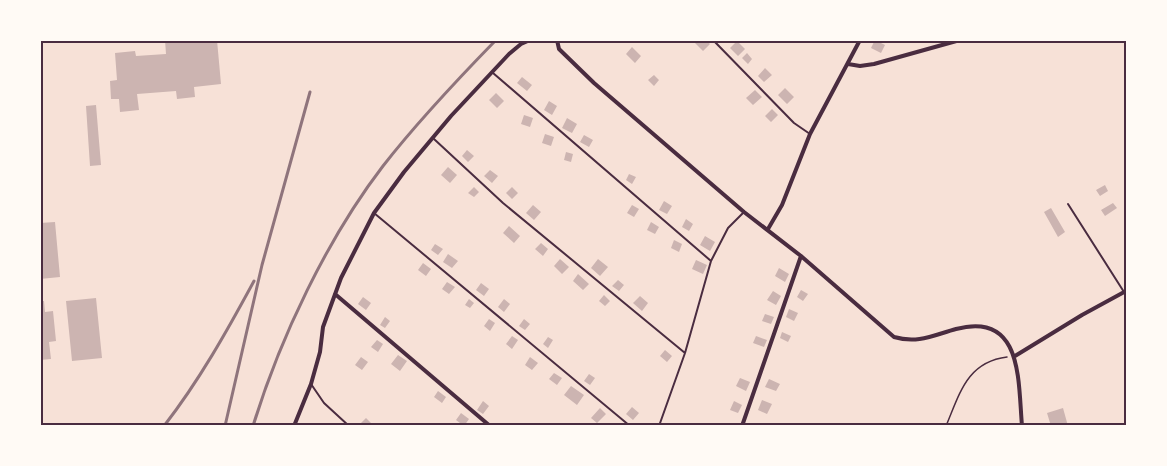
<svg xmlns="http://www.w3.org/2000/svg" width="1167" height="466" font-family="'Golos Text',sans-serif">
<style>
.building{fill:#ccb4b1}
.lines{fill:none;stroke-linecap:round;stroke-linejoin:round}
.path{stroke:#4a2c40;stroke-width:1.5}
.service{stroke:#4a2c40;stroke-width:2}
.minor{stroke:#4a2c40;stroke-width:4}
.rail{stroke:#8f747c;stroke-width:3}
.neatline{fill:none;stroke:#4a2c40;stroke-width:2}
</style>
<rect width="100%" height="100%" fill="#f7e1d7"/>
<path class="building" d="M165,40H217L221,84L194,87L195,97L177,99L176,91L137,94L139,110L120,112L119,99H111L110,81L117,80L115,53L135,51L136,56L166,54Z
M697,40H706L710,44L703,51L695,43Z
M875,40L885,45L881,53L871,48Z
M737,41L745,49L738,56L730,48Z
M632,47L641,56L635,63L626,54Z
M747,53L752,59L748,64L742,58Z
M765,68L772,75L764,82L758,76Z
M654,75L659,80L654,86L648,80Z
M522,77L532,85L527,91L517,83Z
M785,88L794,97L787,104L778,95Z
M755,90L762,97L753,105L746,98Z
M496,93L504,101L497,108L489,100Z
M549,101L557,106L552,115L544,110Z
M96,105L101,165L90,166L86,106Z
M772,109L778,115L771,122L765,116Z
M524,115L533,118L530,127L521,124Z
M567,118L577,124L572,133L562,128Z
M545,134L554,137L551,146L542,143Z
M584,135L593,140L589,147L580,142Z
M467,150L474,156L468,162L462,156Z
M566,152L573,154L571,162L564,160Z
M448,167L457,175L450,183L441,175Z
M490,170L498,176L492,183L484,176Z
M629,174L636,177L632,184L626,180Z
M1105,185L1108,191L1100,196L1096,190Z
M474,187L479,192L474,197L468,193Z
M512,187L518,193L512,199L506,193Z
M664,201L672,206L667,214L659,210Z
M1113,203L1117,208L1105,216L1101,210Z
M533,205L541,212L534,220L526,213Z
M632,205L639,209L634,217L627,213Z
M1051,208L1065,232L1058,237L1044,212Z
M686,219L693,224L689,231L682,227Z
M55,222L60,277L40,279V223Z
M651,222L659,227L655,234L647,230Z
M509,226L520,236L514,243L503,233Z
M705,236L715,242L710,251L700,245Z
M674,240L682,244L679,252L671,248Z
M541,243L548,249L543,256L535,249Z
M435,244L443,249L438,255L431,250Z
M448,254L458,261L452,268L443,262Z
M560,259L569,267L562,274L554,266Z
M598,259L608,267L600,276L591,268Z
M696,260L707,265L703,274L692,269Z
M423,263L431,269L426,276L418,270Z
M779,268L789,274L785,282L775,276Z
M578,274L589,284L583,290L573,281Z
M618,280L624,285L619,291L612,286Z
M447,282L455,287L449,294L442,289Z
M481,283L489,289L484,296L476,290Z
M801,290L808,294L803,301L797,297Z
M773,291L781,296L776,305L767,300Z
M604,295L610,301L605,306L599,301Z
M640,296L648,303L642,311L633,303Z
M363,297L371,303L366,310L358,304Z
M96,298L102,358L72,361L66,301Z
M469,299L474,303L470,308L465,305Z
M504,299L510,304L504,312L498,307Z
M40,301H44L45,312L53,311L56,341L49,342L51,359L40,360Z
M789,309L798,313L794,321L786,317Z
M765,314L774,317L771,324L762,321Z
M385,317L390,321L385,328L380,325Z
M489,319L495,323L490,331L484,326Z
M524,319L530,324L525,330L519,326Z
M782,332L791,336L788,342L780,338Z
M512,336L518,340L512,349L506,344Z
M756,336L767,340L764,347L753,343Z
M548,337L553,340L548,348L543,344Z
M377,340L383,344L378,352L371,347Z
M665,350L672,356L667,362L660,356Z
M398,355L407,361L400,371L391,364Z
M361,357L368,362L362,370L355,365Z
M530,357L538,363L532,370L525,365Z
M554,373L562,378L557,385L549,379Z
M589,374L595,378L590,385L584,381Z
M740,378L750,382L746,391L736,386Z
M769,379L780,384L776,391L765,387Z
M571,386L584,395L577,405L564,395Z
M438,391L446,397L442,403L434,397Z
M762,400L772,404L767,414L758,410Z
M483,401L489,406L483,414L477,410Z
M734,401L742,405L738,413L730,410Z
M632,407L639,413L633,420L626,414Z
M600,408L606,414L597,423L591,418Z
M1063,408L1068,426H1051L1047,413Z
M461,413L469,419L464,426L456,420Z
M366,418L374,426H358Z"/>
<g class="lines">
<path class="path" d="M946,426C960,393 967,362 1007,357"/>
<path class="service" d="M713,40L794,123L810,134
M493,73L711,261
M434,139L503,203L685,353
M1068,204L1124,292
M374,213L630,426
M311,384L324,403L349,426
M659,426L685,353L711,261L728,228L744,212"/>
<path class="minor" d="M557,40L559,49L594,83L744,212L801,256L894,337C918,344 934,335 956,329C1023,311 1018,381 1022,426
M848,64L860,66L874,64L960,40
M768,229L782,205L810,134L860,40
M335,294L490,426
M1015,356L1082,315L1126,291
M294,426L311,384L320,352L323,327L341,278L374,213L404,172L451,116L509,54L521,44L530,40
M742,426L801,256"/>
<path class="rail" d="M164,426C199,381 227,331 254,281
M225,426L262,265L310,92
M253,426C280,338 327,239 383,166C418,121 456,81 496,40"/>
</g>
<rect width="1167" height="466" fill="none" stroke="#fffaf5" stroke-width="84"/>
<rect x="42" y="42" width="1083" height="382" class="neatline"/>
</svg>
